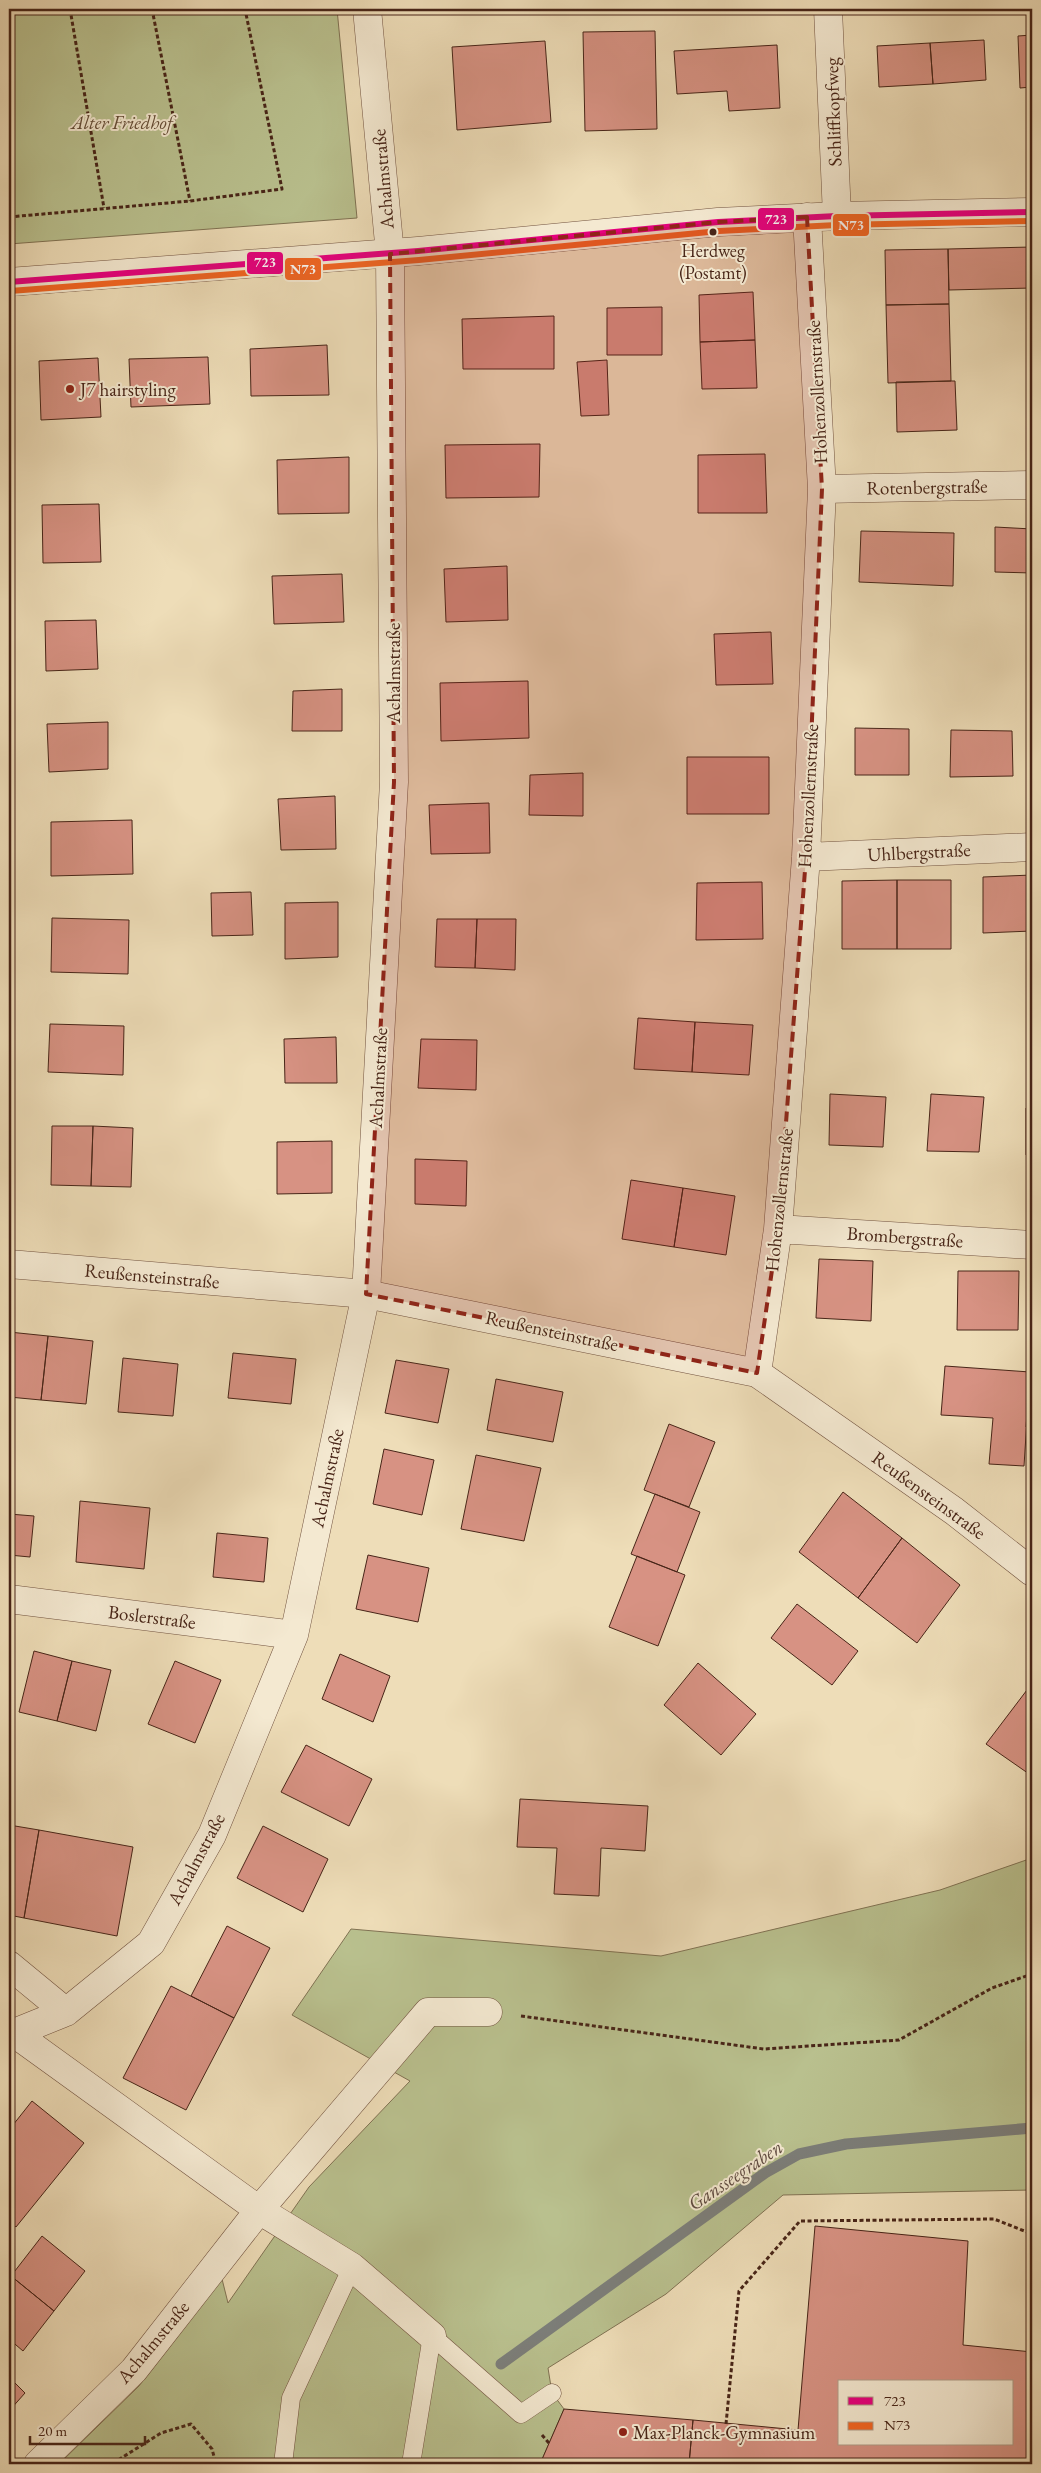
<svg xmlns="http://www.w3.org/2000/svg" width="1041" height="2473" font-family="'EB Garamond',serif">
<style>
.green{fill:#b9c08e;stroke:#807253}
.lines{fill:none;stroke-linecap:round;stroke-linejoin:round}
.stream{stroke:#7c7e79;stroke-width:11}
.building{fill:#d79283;stroke:#482518;fill-rule:evenodd}
.service-casing{stroke:#725340;stroke-width:19}
.minor-casing{stroke:#725340;stroke-width:29}
.tertiary-casing{stroke:#725340;stroke-width:29}
.path{stroke:#482518;stroke-width:3;stroke-dasharray:4 2.5;stroke-linecap:butt}
.service{stroke:#f4e9d1;stroke-width:18}
.minor{stroke:#f4e9d1;stroke-width:28}
.tertiary{stroke:#f4e9d1;stroke-width:28}
.bus-1-casing{stroke:#f4e9d1;stroke-width:10}
.bus-2-casing{stroke:#f4e9d1;stroke-width:10}
.bus-1{stroke:#e5007d;stroke-width:6}
.bus-2{stroke:#f26522;stroke-width:6}
.marked{fill:#8f2418;fill-opacity:0.2;stroke:#8f2418;stroke-width:4;stroke-dasharray:10 6;stroke-linejoin:round}
.bus-dot{fill:#482518;stroke:#f4e9d1;stroke-width:2}
.poi-dot{fill:#8f2418;stroke:#f4e9d1;stroke-width:2}
.labels{text-anchor:middle;dominant-baseline:central;stroke-width:4;stroke-linejoin:round;paint-order:stroke}
.bus-label{font-size:18px;fill:#482518;stroke:#f4e9d1}
.street-label{font-size:19px;fill:#482518;stroke:#f4e9d1}
.park-label{font-size:19px;font-style:italic;fill:#644c36;stroke:#f4e9d1}
.poi-label{font-size:19px;fill:#482518;stroke:#f4e9d1;text-anchor:start}
.water-label{font-size:20px;font-style:italic;fill:#5e4a40;stroke:#f4e9d1}
.line-badge{stroke:#f4e9d1;stroke-width:2}
.badge-label{font-size:14px;text-anchor:middle;font-weight:bold;fill:#fff}
</style>
<rect width="100%" height="100%" fill="#eeddb8"/>
<filter id="stains"><feTurbulence type="fractalNoise" baseFrequency=".004" numOctaves="4"/><feColorMatrix values="0 0 0 0 .2 0 0 0 0 .09 0 0 0 0 .02 0 0 0 .5 -.17"/></filter>
<radialGradient id="worn" r=".72"><stop offset=".6" stop-color="#630" stop-opacity="0"/><stop offset="1" stop-color="#630" stop-opacity=".3"/></radialGradient>
<path class="green" d="M9,9H337L357,218L9,244Z
M1032,1858V2190L783,2195L666,2294L548,2368L552,2393L564,2409L540,2464H59L139,2386L222,2279L228,2303L309,2187L410,2081L292,2015L351,1929L661,1956L940,1890Z"/>
<g class="lines">
<path class="stream" d="M501,2364L765,2173L799,2154L846,2144L1032,2128"/>
</g>
<path class="building" d="M655,31L657,129L585,131L583,32Z
M1032,35V87L1020,88L1018,36Z
M984,40L986,80L933,84L930,43Z
M545,41L551,122L457,130L452,47Z
M930,43L933,84L879,87L877,46Z
M777,45L780,108L729,111L727,91L677,94L674,51Z
M1032,247V288L949,290L948,249Z
M948,249L949,304L886,305L885,250Z
M753,292L755,340L700,342L699,295Z
M949,304L951,381L888,383L886,305Z
M662,307V355H607V308Z
M554,316V369H463L462,319Z
M755,340L757,388L702,389L700,342Z
M327,345L329,395L251,396L250,349Z
M208,357L210,404L131,407L129,359Z
M98,358L101,417L41,420L39,361Z
M607,360L609,415L581,416L577,362Z
M951,381H955L957,430L897,432L896,382Z
M540,444L539,497L446,498L445,445Z
M765,454L767,513H698V455Z
M349,457V513L278,514L277,460Z
M99,504L101,562L43,563L42,505Z
M995,527L1032,529V573L995,572Z
M861,531L954,533L953,586L859,582Z
M507,566L508,620L446,622L444,569Z
M342,574L344,622L274,624L272,576Z
M96,620L98,669L46,671L45,621Z
M771,632L773,684L716,685L714,634Z
M528,681L529,738L441,741L440,683Z
M342,689V731H292L293,691Z
M108,722V769L49,772L47,724Z
M855,728L909,729V775H855Z
M951,730L1012,731L1013,776L950,777Z
M687,757H769V814H687Z
M583,773V816L529,815L530,775Z
M335,796L336,849L281,850L278,799Z
M489,803L490,853L431,854L429,805Z
M132,820L133,874L51,876V822Z
M1032,875V931L983,933V877Z
M897,880V949H842V881Z
M897,880H951V949H897Z
M762,882L763,939L696,940L697,883Z
M251,892L253,935L212,936L211,893Z
M338,902V957L285,959V903Z
M52,918L129,920L128,974L51,972Z
M437,919H477L475,968L435,967Z
M477,919H516L515,970L475,968Z
M638,1018L695,1022L692,1072L634,1069Z
M695,1022L753,1025L749,1075L692,1072Z
M50,1024L124,1026L123,1075L48,1072Z
M336,1037L337,1083H285L284,1039Z
M421,1039L477,1040L476,1090L418,1088Z
M830,1094L886,1097L883,1147L829,1145Z
M931,1094L984,1097L979,1152L927,1151Z
M1026,1108H1032V1155H1026Z
M52,1126H93L91,1186L51,1185Z
M93,1126L133,1128L131,1187L91,1186Z
M332,1141V1193L277,1194V1142Z
M415,1159L467,1161L466,1206L415,1204Z
M631,1180L683,1188L674,1247L622,1239Z
M683,1188L735,1196L726,1255L674,1247Z
M819,1259L873,1261L871,1321L816,1318Z
M958,1271H1019L1018,1330H957Z
M9,1332L48,1336L41,1400L9,1397Z
M48,1336L93,1341L86,1404L41,1400Z
M233,1353L296,1359L291,1404L228,1398Z
M123,1358L178,1364L173,1416L118,1412Z
M396,1360L449,1369L438,1423L385,1413Z
M945,1366L1030,1372L1024,1466L989,1464L993,1418L941,1415Z
M1030,1372H1032V1428L1026,1427Z
M496,1379L563,1392L553,1442L487,1430Z
M669,1424L715,1442L689,1507L644,1490Z
M384,1449L434,1460L422,1515L373,1504Z
M476,1455L541,1468L524,1541L461,1529Z
M843,1492L902,1538L858,1598L799,1552Z
M655,1494L700,1512L677,1572L631,1554Z
M80,1501L150,1508L144,1569L76,1562Z
M9,1514L34,1516L30,1557L9,1555Z
M217,1533L268,1538L264,1582L213,1577Z
M902,1538L960,1585L917,1643L858,1598Z
M368,1555L429,1568L418,1622L356,1609Z
M637,1556L685,1575L658,1646L609,1627Z
M797,1604L858,1651L832,1685L771,1638Z
M34,1651L72,1661L57,1721L19,1712Z
M340,1654L390,1676L373,1722L322,1699Z
M72,1661L111,1670L96,1731L57,1721Z
M175,1661L221,1680L195,1743L148,1724Z
M698,1663L756,1714L721,1755L664,1705Z
M1030,1686L1032,1688V1776L986,1744Z
M306,1745L372,1779L349,1826L281,1792Z
M520,1799L648,1806L645,1851L601,1848L599,1896L554,1894L557,1848L517,1847Z
M9,1825L39,1830L24,1918L9,1915Z
M263,1826L328,1859L303,1912L237,1878Z
M39,1830L133,1847L117,1936L24,1918Z
M227,1926L270,1948L234,2018L191,1996Z
M171,1986L234,2018L186,2110L123,2078Z
M32,2101L84,2143L16,2227L9,2221V2130Z
M815,2226L968,2241L963,2345L1032,2352V2464H689L693,2420L798,2430ZM840,2382H1012V2444H840Z
M42,2236L85,2271L54,2311L11,2276Z
M11,2276L54,2311L23,2351L9,2339V2279Z
M9,2377L25,2393L9,2411Z
M564,2409L693,2420L689,2464H540Z"/>
<g class="lines">
<defs>
<path id="service" d="M432,2336L521,2414L552,2393
M283,2464L291,2398L352,2267
M411,2464L432,2336"/>
<path id="minor" d="M828,9L837,216
M822,489L1032,485
M806,857L1032,847
M778,1229L1032,1245
M757,1373L778,1229L806,857L822,489L807,217
M9,1599L294,1635
M9,1965L66,2012
M14,2033L259,2210L352,2267L432,2336
M9,2039L14,2033L66,2012L151,1943L212,1835L294,1635L366,1294L394,782L390,254L367,9
M38,2464L134,2370L259,2210L428,2012H488"/>
<path id="tertiary" d="M9,282L418,251L718,222L837,216L1032,212
M9,1264L366,1294L757,1373L954,1511L1032,1572"/>
</defs>
<use href="#service" class="service-casing"/>
<use href="#minor" class="minor-casing"/>
<use href="#tertiary" class="tertiary-casing"/>
<path class="path" d="M70,9L104,208
M152,9L190,201
M9,217L190,201L282,189L245,9
M521,2016L764,2049L899,2040L992,1988L1032,1974
M726,2424L739,2291L800,2221L994,2219L1032,2234
M542,2435L549,2443
M116,2464L115,2462L161,2433L191,2424L212,2449L216,2464"/>
<use href="#service" class="service"/>
<use href="#minor" class="minor"/>
<use href="#tertiary" class="tertiary"/>
<defs>
<path id="bus-1" d="M9,282L418,251L718,222L837,216L1032,212"/>
<path id="bus-2" d="M10,291L419,260L719,231L837,225L1032,221"/>
</defs>
<use href="#bus-1" class="bus-1-casing"/>
<use href="#bus-2" class="bus-2-casing"/>
<use href="#bus-1" class="bus-1"/>
<use href="#bus-2" class="bus-2"/>
</g>
<path class="marked" d="M807,217L822,489L806,857L778,1229L757,1373L366,1294L394,782L390,254L718,222Z"/>
<circle class="bus-dot" cx="713" cy="232" r="4.5"/>
<g class="poi-dot">
<circle cx="70" cy="389" r="5"/>
<circle cx="623" cy="2432" r="5"/>
</g>
<g class="labels">
<g class="bus-label">
<text x="713" y="250">Herdweg<tspan x="713" dy="22">(Postamt)</tspan></text>
</g>
<g class="street-label">
<text transform="translate(833 112) rotate(-92)">Schliffkopfweg</text>
<text transform="translate(383 179) rotate(-95)">Achalmstraße</text>
<text transform="translate(817 392) rotate(-93)">Hohenzollernstraße</text>
<text transform="translate(927 487) rotate(-1)">Rotenbergstraße</text>
<text transform="translate(393 673) rotate(-90)">Achalmstraße</text>
<text transform="translate(808 796) rotate(-87)">Hohenzollernstraße</text>
<text transform="translate(919 852) rotate(-3)">Uhlbergstraße</text>
<text transform="translate(378 1078) rotate(-87)">Achalmstraße</text>
<text transform="translate(779 1200) rotate(-84)">Hohenzollernstraße</text>
<text transform="translate(905 1237) rotate(4)">Brombergstraße</text>
<text transform="translate(152 1276) rotate(5)">Reußensteinstraße</text>
<text transform="translate(552 1331) rotate(12)">Reußensteinstraße</text>
<text transform="translate(327 1478) rotate(-78)">Achalmstraße</text>
<text transform="translate(929 1495) rotate(36)">Reußensteinstraße</text>
<text transform="translate(152 1617) rotate(7)">Boslerstraße</text>
<text transform="translate(196 1859) rotate(-62)">Achalmstraße</text>
<text transform="translate(153 2342) rotate(-50)">Achalmstraße</text>
</g>
<g class="park-label">
<text x="122" y="122">Alter Friedhof</text>
</g>
<g class="poi-label">
<text x="80" y="389">J7 hairstyling</text>
<text x="633" y="2432">Max-Planck-Gymnasium</text>
</g>
<g class="water-label">
<text transform="translate(735 2175) rotate(-34)">Gansseegraben</text>
</g>
</g>
<g class="line-badge">
<rect x="757" y="207" width="38" height="24" rx="5" fill="#e5007d"/>
<rect x="832" y="213" width="38" height="24" rx="5" fill="#f26522"/>
<rect x="246" y="251" width="38" height="24" rx="5" fill="#e5007d"/>
<rect x="284" y="257" width="38" height="24" rx="5" fill="#f26522"/>
</g>
<g class="badge-label">
<text x="776" y="224">723</text>
<text x="851" y="230">N73</text>
<text x="265" y="267">723</text>
<text x="303" y="274">N73</text>
</g>
<rect width="1041" height="2473" fill="none" stroke="#eeddb8" stroke-width="30"/>
<rect x="10" y="10" width="1021" height="2453" fill="none" stroke="#482518" stroke-width="2.5"/>
<rect x="15" y="15" width="1011" height="2443" fill="none" stroke="#482518"/>
<rect x="838" y="2380" width="175" height="65" fill="#f4e9d1" stroke="#af9b87"/>
<rect x="848" y="2397" width="25" height="8" fill="#e5007d" stroke="#af9b87"/>
<text x="884" y="2406" font-size="15" fill="#482518">723</text>
<rect x="848" y="2422" width="25" height="8" fill="#f26522" stroke="#af9b87"/>
<text x="884" y="2430" font-size="15" fill="#482518">N73</text>
<path d="M30 2436v8h115v-8" fill="none" stroke="#482518" stroke-width="2.5"/>
<text x="38" y="2436" font-size="15" fill="#482518" stroke="#f4e9d1" stroke-width="4" paint-order="stroke">20 m</text>
<rect width="100%" height="100%" filter="url(#stains)"/>
<rect width="100%" height="100%" fill="url(#worn)"/>
</svg>
